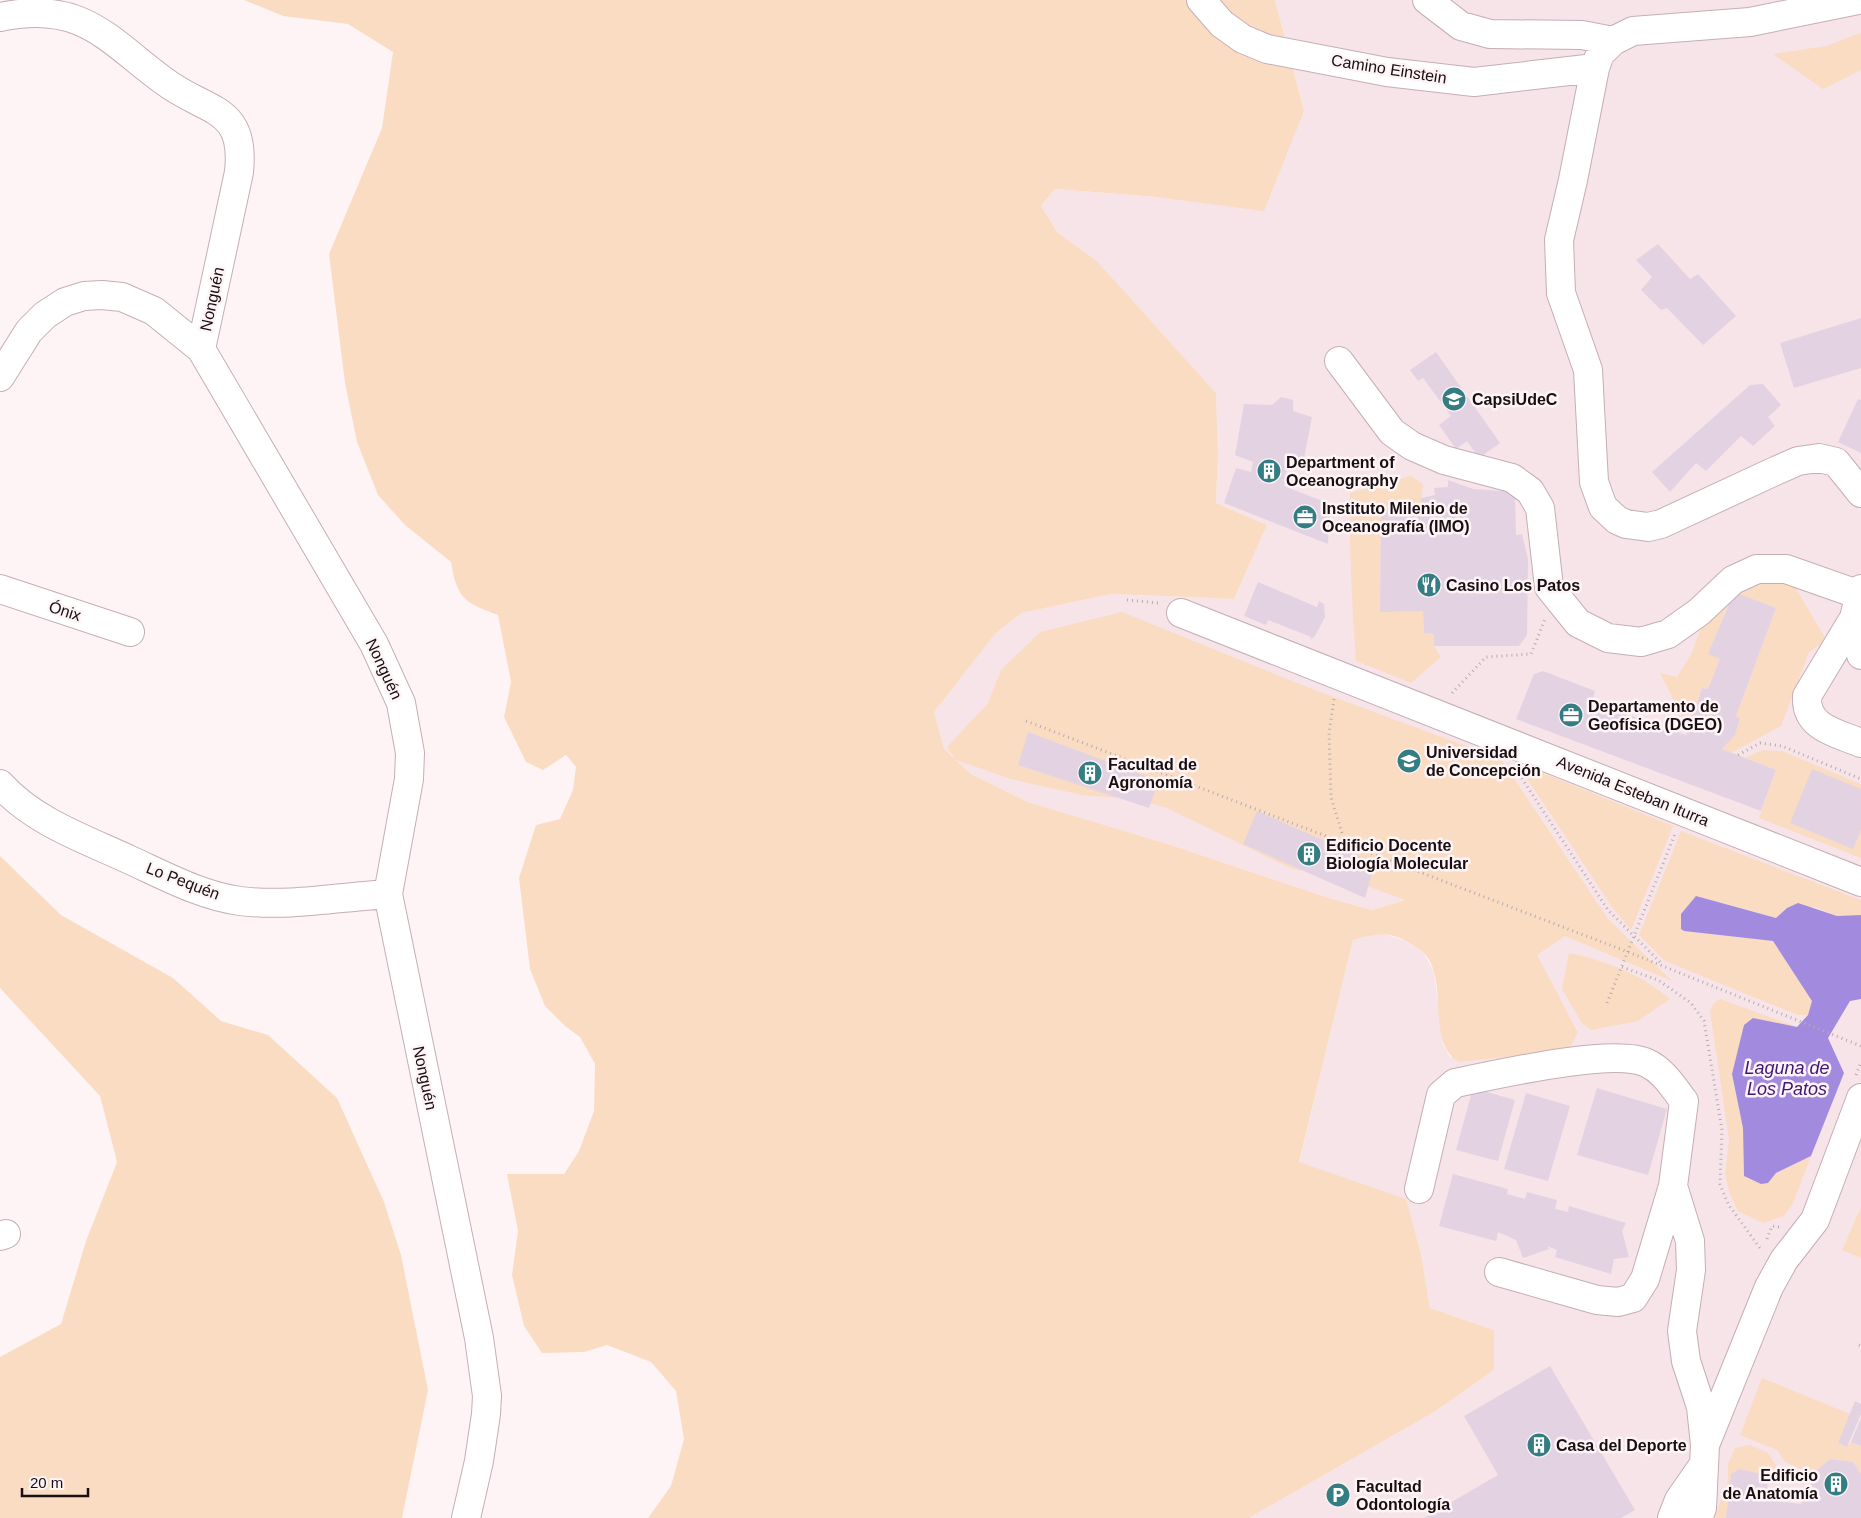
<svg xmlns="http://www.w3.org/2000/svg" width="1861" height="1518" font-family="Arial,sans-serif">
<style>
.built{fill:#f6e4e9}
.green{fill:#fadcc3;fill-rule:evenodd}
.water{fill:#a28bdf}
.building{fill:#e3d3e2}
.lines{fill:none;stroke-linecap:round;stroke-linejoin:round}
.minor-casing{stroke:#c5aeb5;stroke-width:30}
.path{stroke:#b5acae;stroke-width:3;stroke-dasharray:1 4;stroke-linecap:butt}
.minor{stroke:#fff;stroke-width:28}
.labels{text-anchor:middle;dominant-baseline:central;stroke-width:5;stroke-linejoin:round;paint-order:stroke}
.street-label{font-size:16px;fill:#170f12;stroke:#fef4f6}
.poi-label{font-size:16px;font-weight:bold;fill:#170f12;stroke:#fef4f6;text-anchor:start}
.water-label{font-size:18px;font-style:italic;fill:#401679;stroke:#fef4f6}
</style>
<rect width="100%" height="100%" fill="#fef4f6"/>
<path class="built" d="M1275,0H1861V1518H1249L1434,1412L1494,1370V1330L1430,1308L1421,1254L1405,1199L1299,1163L1353,940L1381,933L1406,941L1424,953L1434,972L1443,1044L1450,1057L1578,1031L1559,997L1420,895L1372,910L1329,898L1171,845L1028,802L971,774L944,748L934,712L996,633L1022,613L1111,594L1234,599L1267,525L1216,503L1218,454L1216,393L1096,260L1058,233L1041,206L1055,189L1156,197L1304,111Z"/>
<path class="green" d="M244,0H1275L1304,111L1264,211L1156,197L1055,189L1041,206L1058,233L1096,260L1216,393L1218,454L1216,503L1267,525L1234,599L1111,594L1022,613L996,633L934,712L944,748L955,759L947,747L988,703L1001,670L1040,632L1122,612L1312,689L1501,759L1608,919L1672,981L1565,936L1537,955L1578,1032L1569,1050L1459,1062C1425,1043 1450,981 1424,953C1421,950 1415,947 1411,944C1390,930 1375,934 1353,940L1299,1162L1406,1199L1421,1254L1430,1308L1494,1330V1370L1434,1412L1249,1518H648L671,1486L684,1439L676,1391L651,1362L607,1345L584,1352L542,1353L524,1326L512,1275L518,1231L507,1174H564L579,1151L594,1111L595,1064L580,1037L565,1026L545,1006L530,969L519,878L536,825L560,819L573,790L576,767L566,755L543,770L526,762L504,717L511,682L498,615C465,603 457,599 451,562L405,525L378,495L357,442L345,383L329,254L382,128L393,52L348,24L283,16ZM956,760L1011,779L1082,795L1135,799L1167,808L1290,868L1364,885L1405,900L1372,910L1329,898L1171,845L1028,802L971,774Z
M1861,33V70L1823,89L1773,54L1826,46Z
M1411,476L1423,484L1421,505L1381,508L1380,611H1423L1424,633L1434,634V646L1441,657L1411,683L1356,661C1352,605 1349,549 1350,493Z
M1768,577L1795,587L1827,641L1809,652L1781,726L1731,753L1722,749L1735,735L1740,719L1736,716L1776,608L1733,592L1709,653L1720,659L1708,689L1702,688L1688,728L1660,673L1677,677L1692,653L1708,607L1722,593L1742,581Z
M1763,750L1782,751L1861,784V858L1759,818L1776,770L1745,758Z
M1516,762L1673,826L1631,930L1612,907Z
M1681,831L1861,900V915L1837,916L1815,907L1787,908L1777,918L1697,896L1684,931L1773,941L1812,1001L1808,1015H1798L1665,961L1639,935Z
M0,856L61,915L173,978L221,1021L268,1035L337,1098L384,1202L401,1255L428,1390L402,1518H0V1357L61,1324L86,1241L117,1162L100,1096L0,988Z
M1569,953C1606,961 1641,974 1670,999L1638,1021L1591,1030L1581,1022L1562,989Z
M1720,999L1797,1027L1782,1025L1736,1060L1732,1074L1743,1128L1744,1176L1761,1184L1776,1173L1811,1156L1793,1203L1784,1216L1763,1223L1738,1211L1730,1194L1725,1175L1729,1140L1710,1011L1714,1003Z
M1861,1207V1258L1842,1250Z
M1762,1378L1850,1414L1838,1443L1847,1447L1851,1442L1861,1446V1474L1853,1462L1830,1459L1812,1474L1785,1462L1777,1450L1740,1435Z
M1750,1445L1768,1453L1777,1467L1768,1475L1739,1469L1731,1474L1726,1518H1714L1728,1480V1464L1735,1448Z"/>
<path class="water" d="M1696,896L1776,918L1787,908L1798,903L1837,916L1861,915V999L1850,1001L1828,1038L1844,1073L1811,1156L1776,1173L1768,1183L1761,1184L1744,1176L1743,1128L1732,1074L1744,1025L1753,1018L1797,1027L1808,1015L1812,1001L1773,941L1684,931L1681,929V914Z"/>
<path class="building" d="M1658,244L1690,279L1698,274L1736,316L1703,345L1667,308L1661,310L1641,290L1652,277L1636,260Z
M1861,318V368L1794,388L1780,343Z
M1436,352L1500,443L1479,458L1467,441L1456,449L1439,425L1451,416L1423,378L1418,381L1410,370Z
M1763,384L1781,405L1768,417L1775,426L1753,446L1741,436L1706,471L1696,463L1670,492L1652,472L1750,385Z
M1281,397L1293,400V411L1312,417L1302,469H1287L1284,486L1330,504L1328,544L1224,503L1236,468L1251,472L1253,462L1235,455L1244,404L1272,405Z
M1858,399L1861,400V453L1838,442Z
M1448,480L1473,489L1515,492L1516,535L1522,534L1528,559L1527,635L1519,646H1434V634L1424,633L1423,611L1380,612L1381,508L1421,505V498L1435,495L1434,488L1448,487Z
M1258,582L1317,607L1319,601L1324,604L1325,617L1315,636L1310,640L1311,637L1268,620L1266,625L1244,616Z
M1734,592L1776,608L1736,716L1740,719L1735,735L1722,749L1776,770L1761,811L1516,719L1534,674L1543,671L1595,691L1592,702L1686,735L1702,688L1708,689L1720,659L1708,654Z
M1028,732L1159,781L1149,808L1018,765Z
M1812,769L1861,789V830L1853,849L1790,823Z
M1257,811L1375,863L1365,898L1243,844Z
M1473,1088L1515,1100L1498,1161L1456,1150Z
M1597,1088L1667,1109L1648,1175L1577,1155Z
M1526,1093L1570,1106L1548,1181L1504,1169Z
M1453,1174L1508,1189L1507,1194L1525,1199L1527,1192L1557,1200L1555,1209L1568,1212L1569,1206L1626,1223L1622,1231L1629,1257L1614,1259L1611,1274L1555,1257L1557,1250L1547,1246L1549,1249L1523,1258L1516,1240L1498,1232L1496,1241L1439,1226Z
M1550,1366L1635,1510L1621,1518H1424L1498,1475L1464,1416Z
M1855,1401L1861,1404V1414L1847,1447L1838,1443Z
M1861,1418V1446L1851,1442Z
M1830,1459L1853,1462L1861,1474V1518H1726L1731,1474L1739,1469L1768,1475L1767,1500L1801,1504L1804,1495L1810,1493L1812,1474Z"/>
<g class="lines">
<defs>
<path id="minor" d="M1201,0L1222,24L1243,39L1267,49L1387,72L1474,82L1595,68
M1427,0L1461,26L1490,34L1582,35L1613,41
M1858,0L1750,22L1633,31L1613,41L1600,54L1595,68L1573,180L1559,240L1561,293L1588,370L1594,482L1603,507L1617,520L1626,524L1648,527L1661,524L1773,472L1798,461L1819,458L1836,462L1861,493
M0,17C82,0 107,39 164,81C206,113 246,105 239,172L201,349
M1339,361L1392,432L1412,446L1444,460L1512,478L1530,491L1540,508L1549,587L1578,623L1608,638L1641,642L1668,634L1699,612L1733,580L1757,569H1786L1860,595
M0,377L29,331L45,315L65,302L84,296L102,295L122,297L154,311L201,349L374,644L401,703L410,753L409,779L388,894L479,1338L487,1396L486,1414L479,1461L466,1518
M0,589L130,632
M1861,589L1854,618L1807,696C1805,728 1837,733 1861,743
M1181,613L1861,882
M1854,618L1861,655
M0,784C34,822 85,839 130,860C165,876 202,896 240,901C287,907 340,897 388,894
M1419,1189L1441,1095L1455,1083C1495,1075 1614,1047 1647,1063C1664,1071 1673,1087 1684,1101L1673,1186
M0,1236L6,1234
M1499,1272L1597,1300L1618,1302L1633,1298L1645,1279L1673,1186L1690,1241L1691,1270L1682,1331L1686,1361L1701,1407L1705,1445
M1672,1518L1679,1500L1702,1467
M1698,1518L1702,1508L1705,1445L1769,1287L1784,1260L1815,1220L1861,1098"/>
</defs>
<use href="#minor" class="minor-casing"/>
<path class="path" d="M1127,600L1158,603
M1452,693L1486,657L1531,654L1545,619
M1334,699L1329,733L1331,797L1345,843
M1026,721L1628,952L1861,1046
M1738,755L1760,743L1782,746L1861,779
M1519,774L1608,910L1662,964
M1622,967L1658,980L1691,1003L1704,1021L1722,1130L1720,1184L1728,1204L1762,1251
M1607,1003L1675,834
M1856,1075L1861,1062
M1767,1239L1772,1226L1779,1227
M1859,1345L1861,1346"/>
<use href="#minor" class="minor"/>
</g>
<defs>
<symbol id="university-disc" viewBox="-11 -11 22 22"><circle r="9.5" fill="#347d82" stroke="#fef4f6"/><path d="M0-5L7-2L0 1L-7-2ZM-4 1L0 2.5L4 1V4Q0 6-4 4Z" fill="#fff"/></symbol>
<symbol id="building-disc" viewBox="-11 -11 22 22"><circle r="9.5" fill="#347d82" stroke="#fef4f6"/><path d="M-4-6H4V6H1V3H-1V6H-4ZM-2.5-4.3h1.7v1.8h-1.7ZM.8-4.3h1.7v1.8H.8ZM-2.5-1h1.7V.8h-1.7ZM.8-1h1.7V.8H.8Z" fill="#fff"/></symbol>
<symbol id="office-disc" viewBox="-11 -11 22 22"><circle r="9.5" fill="#347d82" stroke="#fef4f6"/><path d="M-6-3h4V-5.5h4V-3h4V5H-6ZM-1-4.5V-3h2v-1.5ZM-6 0V1H6V0Z" fill="#fff"/></symbol>
<symbol id="restaurant-disc" viewBox="-11 -11 22 22"><circle r="9.5" fill="#347d82" stroke="#fef4f6"/><path d="M-5-6h1v4h1v-4h1v4h1v-4h1v5L-1.5 .5V6h-2V.5L-5-1ZM5-6V6H3V1.5H1.5Q1.5-4 5-6Z" fill="#fff"/></symbol>
<symbol id="parking-disc" viewBox="-11 -11 22 22"><circle r="9.5" fill="#347d82" stroke="#fef4f6"/><path d="M-3.5-5.5H1a3.5 3.5 0 0 1 0 7H-1V5.5H-3.5ZM-1-3.4V-.6H.8a1.4 1.4 0 0 0 0-2.8Z" fill="#fff"/></symbol>
</defs>
<g fill-rule="evenodd">
<use href="#university-disc" x="1440" y="385" width="28" height="28"/>
<use href="#building-disc" x="1255" y="457" width="28" height="28"/>
<use href="#office-disc" x="1291" y="503" width="28" height="28"/>
<use href="#restaurant-disc" x="1415" y="571" width="28" height="28"/>
<use href="#office-disc" x="1557" y="701" width="28" height="28"/>
<use href="#university-disc" x="1395" y="747" width="28" height="28"/>
<use href="#building-disc" x="1076" y="759" width="28" height="28"/>
<use href="#building-disc" x="1295" y="840" width="28" height="28"/>
<use href="#building-disc" x="1525" y="1431" width="28" height="28"/>
<use href="#building-disc" x="1822" y="1470" width="28" height="28"/>
<use href="#parking-disc" x="1324" y="1481" width="28" height="28"/>
</g>
<g class="labels">
<g class="street-label">
<text transform="translate(1389 69) rotate(9)">Camino Einstein</text>
<text transform="translate(212 299) rotate(-78)">Nonguén</text>
<text transform="translate(65 611) rotate(18)">Ónix</text>
<text transform="translate(384 669) rotate(65)">Nonguén</text>
<text transform="translate(1633 791) rotate(22)">Avenida Esteban Iturra</text>
<text transform="translate(183 881) rotate(21)">Lo Pequén</text>
<text transform="translate(425 1078) rotate(78)">Nonguén</text>
</g>
<g class="poi-label">
<text x="1472" y="399">CapsiUdeC</text>
<text x="1286" y="462">Department of<tspan x="1286" dy="18">Oceanography</tspan></text>
<text x="1322" y="508">Instituto Milenio de<tspan x="1322" dy="18">Oceanografía (IMO)</tspan></text>
<text x="1446" y="585">Casino Los Patos</text>
<text x="1588" y="706">Departamento de<tspan x="1588" dy="18">Geofísica (DGEO)</tspan></text>
<text x="1426" y="752">Universidad<tspan x="1426" dy="18">de Concepción</tspan></text>
<text x="1108" y="764">Facultad de<tspan x="1108" dy="18">Agronomía</tspan></text>
<text x="1326" y="845">Edificio Docente<tspan x="1326" dy="18">Biología Molecular</tspan></text>
<text x="1556" y="1445">Casa del Deporte</text>
<text x="1818" y="1475" text-anchor="end">Edificio<tspan x="1818" dy="18">de Anatomía</tspan></text>
<text x="1356" y="1486">Facultad<tspan x="1356" dy="18">Odontología</tspan></text>
</g>
<g class="water-label">
<text x="1787" y="1068">Laguna de<tspan x="1787" dy="21">Los Patos</tspan></text>
</g>
</g>
<path d="M22 1488v8h66v-8" fill="none" stroke="#170f12" stroke-width="2.5"/>
<text x="30" y="1488" font-size="15" fill="#170f12" stroke="#fef4f6" stroke-width="4" paint-order="stroke">20 m</text>
</svg>
